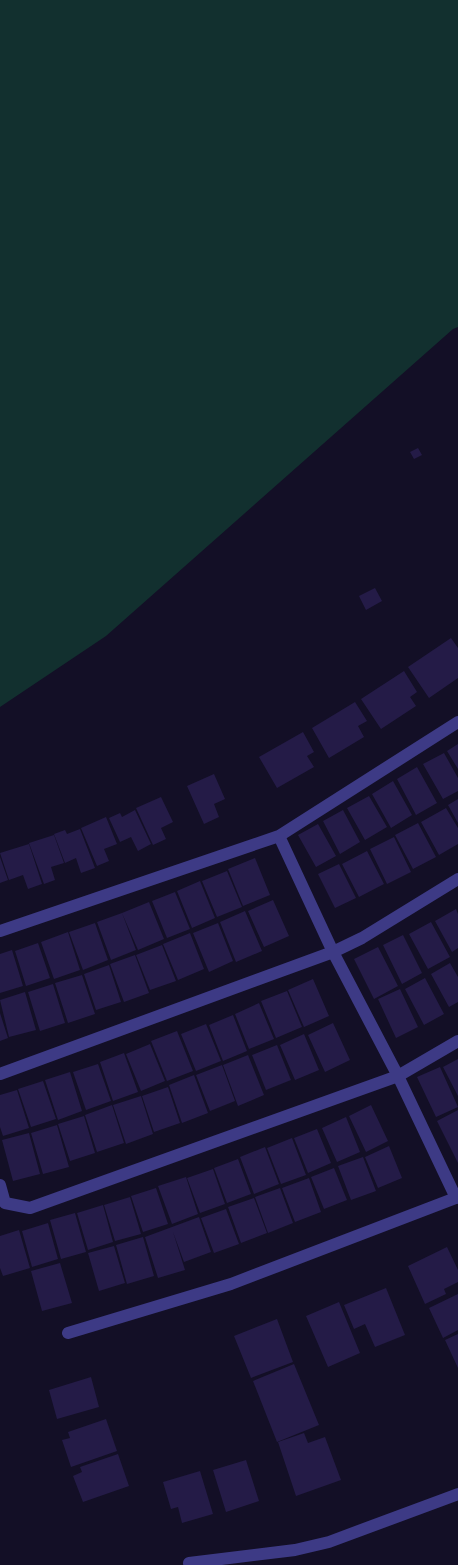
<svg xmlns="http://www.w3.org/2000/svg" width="458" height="1565" font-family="'Roboto Condensed',sans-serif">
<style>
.green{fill:#12302f}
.building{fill:#241b47}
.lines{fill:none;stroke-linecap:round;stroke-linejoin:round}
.minor{stroke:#3d3a85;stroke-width:12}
</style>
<rect width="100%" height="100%" fill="#130f26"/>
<path class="green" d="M0,0H458V327L453,329L106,636L0,707Z"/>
<path class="building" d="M418,448L422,455L414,459L410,452Z
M375,588L382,601L366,610L359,596Z
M451,638L458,648V678L429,698L408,667Z
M404,671L417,692L410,697L416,706L381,729L361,699Z
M355,702L367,721L358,726L364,737L329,758L312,728Z
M303,732L314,752L307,756L314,767L277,788L259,757Z
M458,744V769L447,751Z
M444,753L458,778V791L443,799L423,764Z
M417,767L437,803L416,815L397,779Z
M214,774L225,799L214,804L219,817L204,824L187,786Z
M393,781L412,815L391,828L372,794Z
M369,796L387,827L365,840L347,808Z
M161,797L173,822L161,828L166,839L153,845L136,808Z
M458,799V823L448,805Z
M446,808L458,828V844L439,855L421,822Z
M135,810L151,844L138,851L131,837L120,842L109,818L120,813L122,817Z
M343,810L360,842L340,854L323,821Z
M106,817L117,844L104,849L109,861L97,866L81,828Z
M418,823L436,857L413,869L395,835Z
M318,824L336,856L316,867L298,835Z
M80,829L95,868L81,873L76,858L65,863L54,834L65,830L67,834Z
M54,835L64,863L51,867L55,880L44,884L29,843Z
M394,837L411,872L387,884L370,849Z
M29,844L42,884L28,889L23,875L9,880L0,853Z
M367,851L384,884L359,897L342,864Z
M0,857L8,880L0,883Z
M255,858L270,895L243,906L228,869Z
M339,864L356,898L335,908L318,874Z
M227,871L242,907L217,917L202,881Z
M200,881L215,918L192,928L177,891Z
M175,892L190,929L167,938L152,901Z
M273,900L289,936L264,947L248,911Z
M149,902L164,939L138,950L122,913Z
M456,909L458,914V948L452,952L435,921Z
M245,911L262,951L236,962L220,922Z
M122,913L136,950L111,960L97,922Z
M431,922L450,957L428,969L409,934Z
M95,923L108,960L83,970L69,932Z
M218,923L233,961L209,972L193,933Z
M68,932L80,970L54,979L41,942Z
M190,933L204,969L178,980L163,944Z
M403,935L422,973L402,984L383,945Z
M38,943L50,978L26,986L15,951Z
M162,945L176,981L150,990L136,955Z
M378,947L398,986L374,999L354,959Z
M12,950L23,986L0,993V954Z
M135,955L149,993L124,1002L110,964Z
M450,963L458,977V1002L449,1007L431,974Z
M109,965L121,1002L96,1010L84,974Z
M82,975L95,1014L68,1023L55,983Z
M425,978L444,1014L424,1025L405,989Z
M313,979L329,1016L304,1027L288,990Z
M53,984L65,1023L40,1031L28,992Z
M400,989L418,1027L396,1038L378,999Z
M287,991L302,1027L276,1038L261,1001Z
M25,992L36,1030L9,1037L0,1000Z
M259,1003L274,1039L249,1049L235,1014Z
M0,1013L8,1038L0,1041Z
M233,1015L247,1051L223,1061L209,1025Z
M333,1023L350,1060L325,1072L308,1035Z
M206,1024L221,1061L196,1071L181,1034Z
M177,1031L193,1071L167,1081L151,1041Z
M304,1034L319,1070L295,1080L280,1045Z
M150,1044L165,1081L141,1091L126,1054Z
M277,1045L291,1080L266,1090L252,1055Z
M124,1053L138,1092L113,1101L100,1062Z
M248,1055L264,1095L238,1106L223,1065Z
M458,1059V1096L443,1067Z
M98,1064L111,1101L86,1110L73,1072Z
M222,1065L235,1101L210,1111L196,1075Z
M440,1067L458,1107L436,1117L417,1077Z
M70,1072L82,1111L58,1120L45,1080Z
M194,1075L208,1113L182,1123L169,1085Z
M43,1081L56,1119L31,1127L18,1089Z
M168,1087L180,1123L154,1132L142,1096Z
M17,1090L29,1128L3,1136L0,1127V1095Z
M141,1096L153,1134L126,1144L113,1105Z
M112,1105L124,1143L97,1152L85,1115Z
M371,1105L388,1141L366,1152L349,1116Z
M458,1110V1163L437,1121Z
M84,1116L95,1153L70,1161L58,1124Z
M346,1117L360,1152L337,1162L322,1128Z
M57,1125L69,1167L43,1174L31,1133Z
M317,1129L331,1163L308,1173L294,1138Z
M29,1133L40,1174L13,1181L2,1140Z
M292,1138L306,1175L281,1184L267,1148Z
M389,1146L402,1178L378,1188L365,1157Z
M265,1147L279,1184L254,1194L240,1157Z
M363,1157L376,1191L351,1200L338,1166Z
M238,1159L251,1194L227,1203L214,1168Z
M334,1168L347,1200L324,1209L311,1177Z
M213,1169L225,1204L200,1213L187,1178Z
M186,1177L198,1214L172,1224L158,1186Z
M309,1178L321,1212L295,1222L282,1188Z
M156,1188L168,1224L143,1232L131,1196Z
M280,1188L293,1223L268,1233L255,1197Z
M130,1197L141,1234L115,1241L104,1205Z
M254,1198L267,1233L241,1243L228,1207Z
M103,1205L113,1242L88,1250L77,1213Z
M226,1209L239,1244L214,1253L201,1218Z
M75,1213L86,1252L61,1259L50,1220Z
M199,1217L211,1252L184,1262L173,1232L185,1270L158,1278L145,1237Z
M48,1223L58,1259L32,1267L22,1231Z
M19,1230L30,1268L3,1276L0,1268V1236Z
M143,1237L154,1276L127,1284L116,1245Z
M114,1246L125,1283L99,1291L88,1253Z
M447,1247L458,1270V1282L444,1289L446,1294L425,1304L408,1266Z
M60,1263L72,1303L42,1311L31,1271Z
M386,1288L405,1335L375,1347L365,1324L354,1329L344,1305Z
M458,1294V1330L443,1338L429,1308Z
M339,1302L360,1353L328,1367L306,1316Z
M277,1319L293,1362L251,1378L234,1336Z
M458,1334V1368L445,1340Z
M294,1364L319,1425L277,1442L253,1381Z
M91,1377L99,1407L57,1419L49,1390Z
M106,1419L117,1451L71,1467L62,1440L70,1438L68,1432Z
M304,1433L308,1443L325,1437L341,1480L296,1496L278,1442Z
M118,1454L129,1486L83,1502L73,1476L82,1472L80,1467Z
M246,1460L259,1501L226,1512L213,1470Z
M200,1471L213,1514L182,1523L178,1507L171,1509L163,1482Z"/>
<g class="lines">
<path class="minor" d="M279,836L333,952L398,1076L456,1198
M0,931L279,836L458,722
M0,1074L333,952L362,938L458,879
M0,1185L5,1203L30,1208L398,1076L458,1041
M68,1333L231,1284L458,1197
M189,1563L295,1550L329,1542L458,1494"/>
</g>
</svg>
